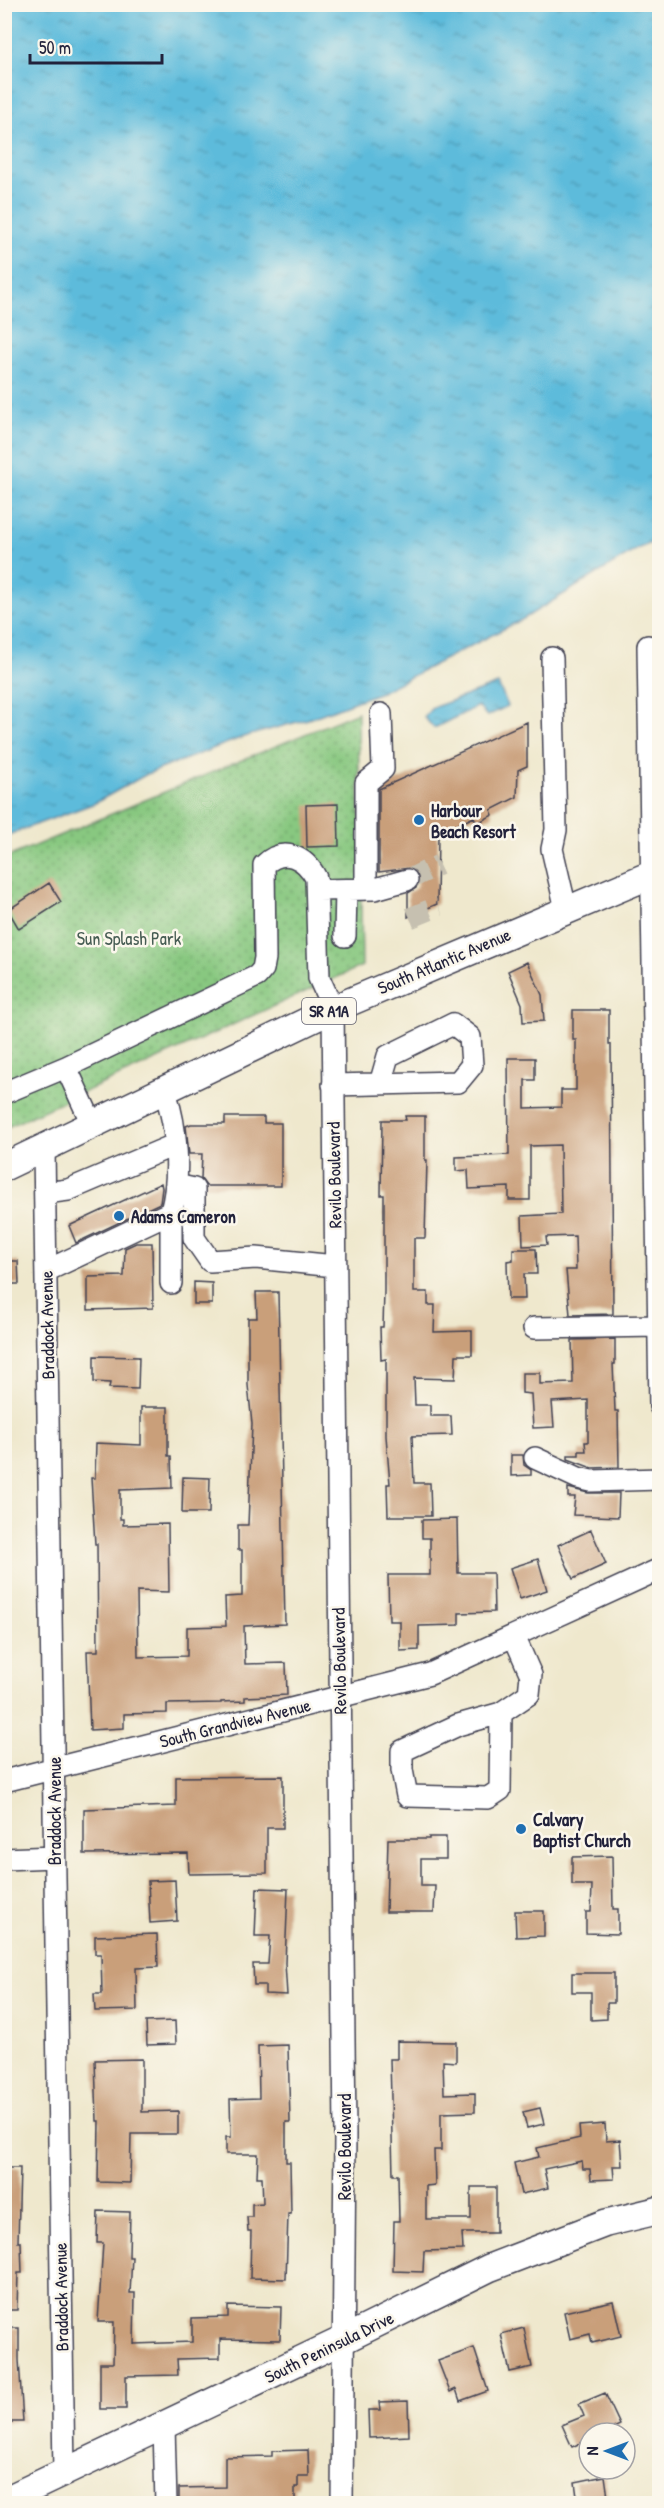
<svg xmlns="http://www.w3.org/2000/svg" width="664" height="2508" font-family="'Patrick Hand',sans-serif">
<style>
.park{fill:url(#park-dots);stroke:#55755e;stroke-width:1.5}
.water{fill:url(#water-ripples);stroke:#406e8b;stroke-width:1.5}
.building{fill:#c99f7a}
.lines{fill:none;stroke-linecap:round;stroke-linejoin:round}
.minor-tunnel{stroke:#c6c0b0;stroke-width:21;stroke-dasharray:21 10;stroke-linecap:butt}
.minor-casing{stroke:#414051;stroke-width:24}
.major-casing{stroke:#414051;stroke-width:30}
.minor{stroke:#fff;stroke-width:21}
.major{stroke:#fff;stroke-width:27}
.poi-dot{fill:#1f6fb2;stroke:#fbf7ec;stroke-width:2}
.labels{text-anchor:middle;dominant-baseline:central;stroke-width:5;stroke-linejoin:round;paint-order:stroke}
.shield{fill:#fbf7ec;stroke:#636270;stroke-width:1.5}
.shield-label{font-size:16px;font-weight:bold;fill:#22223b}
.poi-label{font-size:18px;font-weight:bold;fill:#22223b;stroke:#fbf7ec;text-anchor:start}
.park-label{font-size:18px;fill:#465c53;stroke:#fbf7ec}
.street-label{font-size:18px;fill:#22223b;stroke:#fbf7ec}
</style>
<defs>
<pattern id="park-dots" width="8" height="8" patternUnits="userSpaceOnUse" patternTransform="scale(1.5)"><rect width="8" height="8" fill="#88c880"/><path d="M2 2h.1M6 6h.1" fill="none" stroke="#6fa26a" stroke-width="1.8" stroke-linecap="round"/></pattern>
<pattern id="water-ripples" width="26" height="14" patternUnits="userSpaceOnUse" patternTransform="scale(1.5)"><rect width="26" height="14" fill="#5dbbdb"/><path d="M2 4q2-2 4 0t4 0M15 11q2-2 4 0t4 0" fill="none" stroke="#4c98b3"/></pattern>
</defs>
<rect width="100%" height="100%" fill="#fbf7ec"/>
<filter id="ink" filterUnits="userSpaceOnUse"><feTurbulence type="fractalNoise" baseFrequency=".0167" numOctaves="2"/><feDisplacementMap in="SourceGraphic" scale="12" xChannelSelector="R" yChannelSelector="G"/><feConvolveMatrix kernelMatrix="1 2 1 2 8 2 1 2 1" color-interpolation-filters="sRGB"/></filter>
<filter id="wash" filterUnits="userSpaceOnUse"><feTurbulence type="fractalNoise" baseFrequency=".008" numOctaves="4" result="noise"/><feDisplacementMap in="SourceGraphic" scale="24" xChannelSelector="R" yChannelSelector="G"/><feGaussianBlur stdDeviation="1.35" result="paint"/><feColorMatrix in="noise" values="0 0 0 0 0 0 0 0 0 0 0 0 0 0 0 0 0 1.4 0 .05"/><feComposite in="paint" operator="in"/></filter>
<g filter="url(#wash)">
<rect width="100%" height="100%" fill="#efe8cd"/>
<path class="park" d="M358,712L362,966L5,1128V858Z"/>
<path class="water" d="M5,4L659,5V540L639,548L523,619L381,692L308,719L243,737L147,774L95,803L5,836Z
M498,684L508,706L487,716L478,706L434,728L424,717L432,708Z"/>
<g id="blocks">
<path class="building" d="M527,722V766L518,770L517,797L491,810L493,815L477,823L474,817L438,834L437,904L408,917V893L416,888L419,877L415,871L410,868L379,872V789Z
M338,804L339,846L307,847L306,805Z
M49,883L61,902L19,929L8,910Z
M527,962L542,995L544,1021L523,1022L522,1004L508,971Z
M573,1010H609V1044H611L613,1314L570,1315L566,1270H576L575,1236L546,1237L547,1245L523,1246L522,1216L561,1214L560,1145L530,1146V1200H509V1187L469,1189L468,1170L456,1171V1157L509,1155L508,1058H535V1080H525V1108L561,1107V1090H576V1040H573Z
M405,1116H425V1160H427L425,1238H414V1292H428V1305H435L434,1332L472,1331V1355H456L455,1379L414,1378L415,1405H430V1416H451L452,1435L412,1436L414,1483H430L431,1516H388L387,1484H390L386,1436V1359L381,1360L380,1327H383L384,1291V1195H381L382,1120H406Z
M225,1117H264V1123H281V1186H206L201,1179L202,1154H189L186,1126L191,1124H225Z
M161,1183L162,1188L160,1203L76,1243L69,1226Z
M136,1243H152L153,1308L88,1310V1277L124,1276L125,1248Z
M513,1249H536L537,1274H524L525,1299H508L507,1261L513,1260Z
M4,1261H18L19,1284H4Z
M194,1282L212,1283V1304H194Z
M256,1292H278L285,1624L244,1626L245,1664L286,1663L287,1695L245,1697V1701L221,1702V1703L167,1704V1713L124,1714V1728L90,1730L87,1651H98L97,1544H95L91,1478H95L96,1443L141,1445V1407H168V1456H171L172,1488L120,1490V1519H123V1525L168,1524L169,1592L137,1591L138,1657L187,1656V1627L226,1626L225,1597L242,1596V1550H238V1525H248L252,1424L248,1385V1318H257Z
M615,1339V1364H613L615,1411H618L619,1467L592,1468L568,1459V1455H579V1451H586L585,1442H588V1400L552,1402L554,1427L533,1428L531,1394L522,1393V1373H540V1384L573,1383L572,1340Z
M94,1356L139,1357L138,1389L109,1388L110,1383L94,1382Z
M511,1455H523L524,1465L531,1470V1475L511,1476Z
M183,1477L210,1478L209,1513H182Z
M568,1488L588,1493H619L618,1517L573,1515L575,1497H568Z
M457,1519L458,1573H493L494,1612L459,1613V1625L419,1626V1650L400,1651V1621H389L388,1575H430V1538H422V1520Z
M591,1530L606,1564L573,1579L558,1545Z
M538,1559L547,1590L520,1599L510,1568Z
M283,1776V1828H267V1873L189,1874L188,1853L84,1854V1809L176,1806V1777Z
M429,1837H446V1859H421V1886H435L434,1912H386L388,1839H429Z
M612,1856L613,1909H618V1934L586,1933V1912H591L592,1885H572V1857Z
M175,1880L177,1921L150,1923L148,1881Z
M257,1888L288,1889L285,1963L287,1995L265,1994V1985H254L253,1964H268L270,1936H255Z
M515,1911H544V1936L516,1937Z
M157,1934L158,1967L136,1968L137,2010L95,2011L94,1994H102L101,1954H95V1936Z
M572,1973H614V2003H607V2019L591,2020V1992H572Z
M175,2021L176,2044L147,2045L146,2022Z
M397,2041L456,2042V2062L443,2061L444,2094L475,2093V2112L441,2113V2150H434L435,2185L426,2186V2219H471V2187H496V2233H462L463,2250L424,2251L423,2272L393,2271L394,2221H399L398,2175H393L390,2059H397Z
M288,2045L290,2122H286V2162H290L291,2214H288L286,2279L250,2278L251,2231H248L247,2217H252V2204L263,2203L262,2177H257L258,2154H226V2137H231L230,2099L259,2098L258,2046Z
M142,2059V2112L178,2111V2134H131L130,2183L98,2182L99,2121H97L95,2060Z
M540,2108L544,2124L527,2128L523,2112Z
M605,2124L606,2141L620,2140L622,2166H613L614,2179L591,2180L590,2169H583L582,2161L544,2169L548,2188L521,2194L514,2163L539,2157L537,2148L580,2138L579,2126Z
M4,2168H20L18,2242H21L22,2273H18L17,2310H4Z
M98,2211L130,2212L129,2257H132L130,2293H135L134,2344L192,2342V2318L228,2317V2306L281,2307L280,2340L220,2339V2358L177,2359L178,2375L126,2376V2409H100V2363H113L114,2322H98L103,2243H97Z
M613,2301L621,2336L592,2343L590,2334L570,2339L564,2312Z
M4,2328H19V2360L23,2422H4Z
M524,2328L532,2367L510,2372L501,2334Z
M474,2348L488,2391L460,2401L456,2389L450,2392L438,2361Z
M605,2393L620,2425L603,2433H589V2439L572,2447L562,2425L584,2416L579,2404Z
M408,2401L409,2436L369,2438L368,2410H380L379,2402Z
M308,2450L309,2476H298V2487H295V2504H179V2488L225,2487V2457L272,2456V2451Z
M605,2476L609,2504H578L575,2482Z"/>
</g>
</g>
<g filter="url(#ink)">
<use href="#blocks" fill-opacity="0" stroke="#414051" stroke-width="1.5"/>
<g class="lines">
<path class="minor-tunnel" d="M407,880L439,865
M410,918L439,906"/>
<defs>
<path id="minor" d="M648,646L660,1406
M552,658L556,830L552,849L566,909
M366,889V783L383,769L381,714
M318,890L375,889L407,880
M345,936L346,890
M333,1085L458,1082L472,1065L470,1037L453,1024L388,1056L380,1084
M4,1093L66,1067
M93,1126L66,1067L257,976L263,969L265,958L264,865C284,846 305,857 316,878L319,978L333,1009L345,2134L342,2504
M44,1150L64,2473
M176,1185L194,1189V1238L210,1261L256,1258L335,1266
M45,1193L68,1190L174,1145
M171,1212V1283
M46,1271L171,1212C181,1175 177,1128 165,1091
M534,1328L659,1326
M535,1458L578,1478L591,1481L660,1479
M501,1713L458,1725L402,1751V1770L407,1796L488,1798L500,1790L501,1713L529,1694L531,1675L514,1636
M4,1781L430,1674L660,1569
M4,1859L54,1857
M164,2426L166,2504"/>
<path id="major" d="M4,1167L333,1009L660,871
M4,2501L345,2339L489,2268L606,2223L660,2210"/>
</defs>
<use href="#minor" class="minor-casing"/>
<use href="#major" class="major-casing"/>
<use href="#minor" class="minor"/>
<use href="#major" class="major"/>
</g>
</g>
<g class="poi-dot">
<circle cx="419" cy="820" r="6"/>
<circle cx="119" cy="1216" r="6"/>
<circle cx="521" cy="1829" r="6"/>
</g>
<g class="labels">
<rect class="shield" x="302" y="998" width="54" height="26" rx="4.5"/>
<g class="shield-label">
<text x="329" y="1011">SR A1A</text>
</g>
<g class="poi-label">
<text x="431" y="810">Harbour<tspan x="431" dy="21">Beach Resort</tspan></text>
<text x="131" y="1216">Adams Cameron</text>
<text x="533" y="1819">Calvary<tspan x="533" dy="21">Baptist Church</tspan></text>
</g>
<g class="park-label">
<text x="129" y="938">Sun Splash Park</text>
</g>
<g class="street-label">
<text transform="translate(444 961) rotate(-23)">South Atlantic Avenue</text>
<text transform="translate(334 1175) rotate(-91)">Revilo Boulevard</text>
<text transform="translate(47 1325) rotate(-91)">Braddock Avenue</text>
<text transform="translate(339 1661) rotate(-91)">Revilo Boulevard</text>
<text transform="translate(235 1723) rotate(-14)">South Grandview Avenue</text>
<text transform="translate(54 1811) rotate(-90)">Braddock Avenue</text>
<text transform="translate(344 2147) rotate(-90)">Revilo Boulevard</text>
<text transform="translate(61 2297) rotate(-91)">Braddock Avenue</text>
<text transform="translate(329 2347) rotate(-26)">South Peninsula Drive</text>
</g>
</g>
<rect width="664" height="2508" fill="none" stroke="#fbf7ec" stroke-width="24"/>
<g transform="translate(607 2451) rotate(270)"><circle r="28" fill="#fbf7ec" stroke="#a4a2a5" stroke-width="1.5"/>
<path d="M0-4.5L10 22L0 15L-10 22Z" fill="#1f6fb2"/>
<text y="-9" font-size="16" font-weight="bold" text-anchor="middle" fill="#22223b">N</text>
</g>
<path d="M30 54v9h132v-9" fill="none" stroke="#22223b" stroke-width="3"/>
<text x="39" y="54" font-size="18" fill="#22223b" stroke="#fbf7ec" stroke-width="4.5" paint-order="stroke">50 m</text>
</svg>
